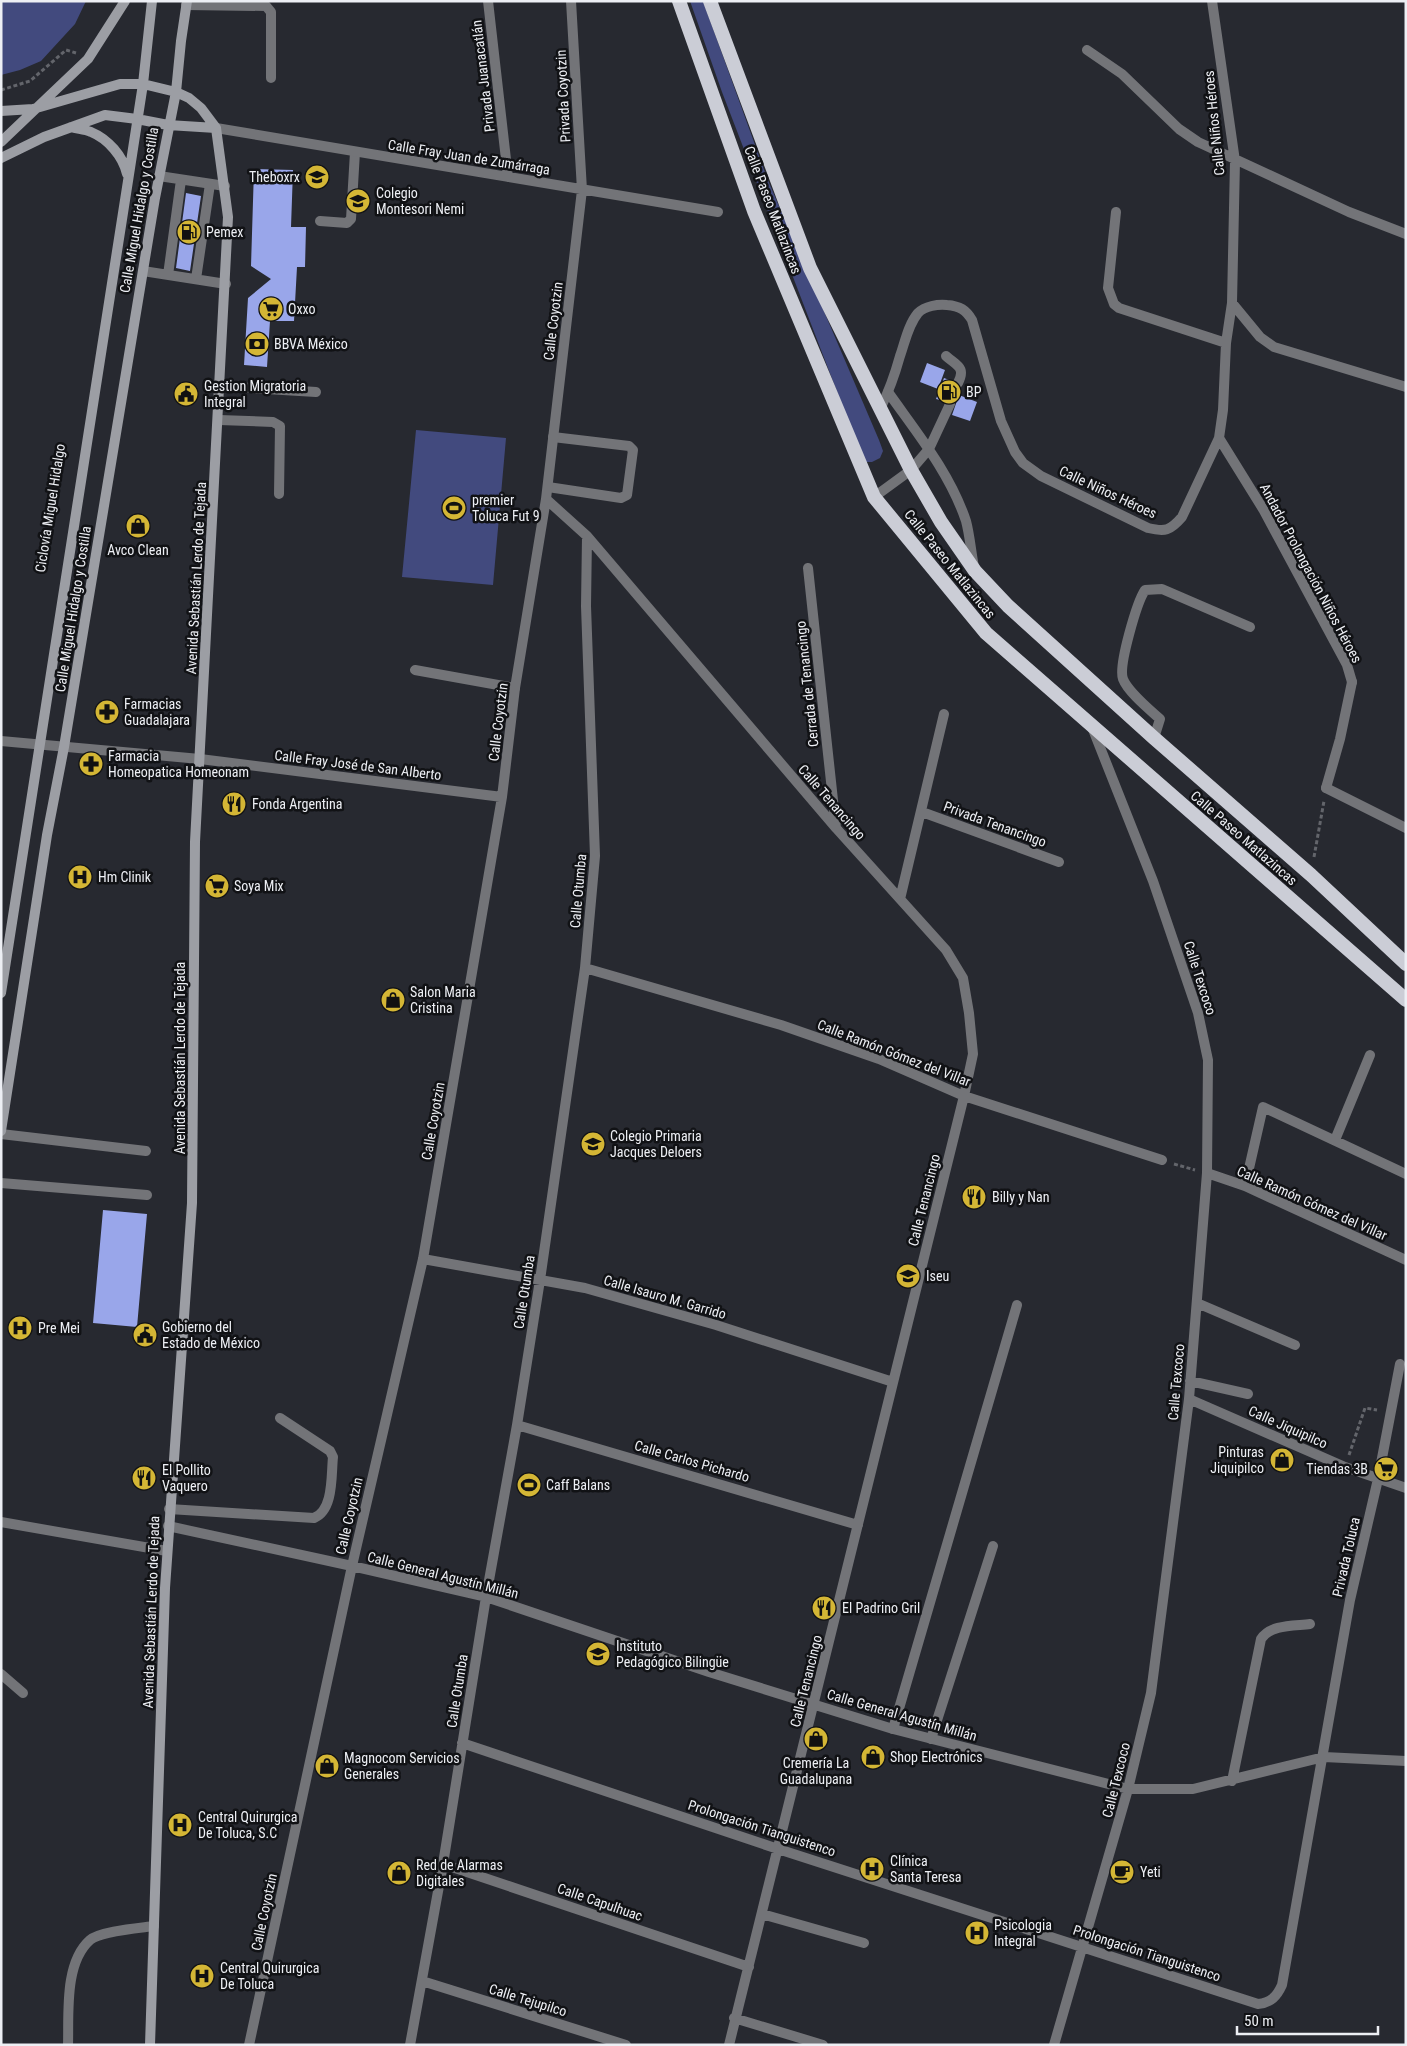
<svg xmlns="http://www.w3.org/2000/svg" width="1407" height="2046" font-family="'Roboto Condensed',sans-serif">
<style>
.green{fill:#424a7e}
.building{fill:#99a6ea}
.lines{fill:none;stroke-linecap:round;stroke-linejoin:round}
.path{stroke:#63656b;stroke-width:3;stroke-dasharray:4 2.5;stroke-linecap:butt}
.service{stroke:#737478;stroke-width:10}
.minor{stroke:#737478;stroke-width:10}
.secondary{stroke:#9c9ea4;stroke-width:10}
.trunk{stroke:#cbcdd6;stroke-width:14}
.labels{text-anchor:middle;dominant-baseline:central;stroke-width:5;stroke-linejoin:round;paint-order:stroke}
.street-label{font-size:14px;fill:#edeff4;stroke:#111215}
.poi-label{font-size:14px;fill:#edeff4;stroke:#111215;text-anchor:start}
</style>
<rect width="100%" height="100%" fill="#272930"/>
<path class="green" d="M1,1H86L75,24L41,61L20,70L1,75Z
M690,1H703L767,178L879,440L883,451L880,458L872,462H864L722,92Z
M416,430L506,438L493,585L402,577Z"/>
<path class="building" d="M254,169L293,170L291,227H306L305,267H297L294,321H270L267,367L244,365L248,298L271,279L251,266Z
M186,193L201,196L190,271L176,268Z
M927,363L945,370L938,389L920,382Z
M944,378L952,381L951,384L955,389L960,390L956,400L950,397L944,401L936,399Z
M959,395L977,402L970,421L952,415Z
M103,1210L147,1214L137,1327L93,1323Z"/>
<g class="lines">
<path class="path" d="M1,90L30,81L66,50L76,53
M1314,857L1324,801
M1174,1164L1195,1170
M1349,1455L1365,1408L1377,1410"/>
<path class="service" d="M186,5L266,6L271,12V78
M159,176L225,186
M320,221L347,223L351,219L355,152
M143,271L226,284
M168,275L181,180
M196,279L210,184
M946,356C957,366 966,367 958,383
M220,386L316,392
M888,392C917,433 950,473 966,521C970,536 971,552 974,567
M219,420L273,422L280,426L279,494
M548,487L621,498L627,495L633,450L629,446L553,437
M874,497L911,470L929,449L950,404
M415,670L515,688
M1326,788L1340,739L1352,682
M169,1509L314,1518C334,1510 331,1475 333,1457L330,1451L280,1418
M1,1674L23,1693
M893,1729L1017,1305
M931,1739L993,1546
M68,2045C69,2014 64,1963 90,1940C100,1931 140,1928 154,1926"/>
<path class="minor" d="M488,1L508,177
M1087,50L1122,74L1179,129L1198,142L1349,212L1406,234
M216,128L718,212
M1116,212L1108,288L1114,304L1119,308L1226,343
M1232,303L1260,337L1274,347L1406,387
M881,407C889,391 895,374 900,356C905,342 908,325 918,313C925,306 938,304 947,305C960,306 966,310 972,320L1001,421L1015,452L1023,463L1041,476L1148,528C1165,532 1170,531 1182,517L1219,438L1223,410L1226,343L1232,303L1235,161L1212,1
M1219,438L1263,509L1347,665L1352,682
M546,499L587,536L836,828L946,950L963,978L969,1013L973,1054L964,1096L729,2045
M808,568L836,828
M1154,738L1160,719C1149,709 1128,692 1123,679C1118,666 1137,602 1145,590L1162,589L1250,627
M1,741L200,759L502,797
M1326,788L1406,828
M922,812L1059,862
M900,899L944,714
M585,968L781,1025L879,1059L964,1096L1162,1160
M1,1134L146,1151
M1335,1140L1370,1055
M1207,1173L1245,1186L1406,1260
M1,1183L147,1195
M1245,1186L1263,1107L1406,1174
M423,1259L585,1288L716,1325L893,1382
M1197,1303L1295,1345
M1190,1381L1248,1394
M1189,1399L1345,1467L1406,1488
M517,1425L858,1525
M1,1522L167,1551
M168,1526L352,1566L486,1597L709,1672L893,1729L1128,1789H1193L1324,1757L1406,1761
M462,1743L778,1849L1258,2004C1271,2003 1277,1996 1282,1985L1350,1600L1378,1479L1400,1364
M1232,1781L1261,1639C1271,1624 1294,1626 1310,1624
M443,1864L749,1967
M762,1914L864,1943
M422,1981L626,2045
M734,2018L823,2045
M249,2045L352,1566L423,1259L502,797L515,688L546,499L582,190L571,1
M410,2045L443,1864L486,1597L517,1425L540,1280L585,968L595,856L586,606L587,536
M1054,2045L1128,1789L1151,1693L1189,1399L1207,1173L1208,1060L1198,1013L1153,881L1092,727"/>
<path class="secondary" d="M1,111L33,109L120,84H143L176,92L189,98L201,108L216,128L228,217L195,842L192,1203L165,1588L150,2045
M71,127C77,129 85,129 91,132C108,139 123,156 127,174
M1,142L88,59L125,1
M1,158L44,137L105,115L137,119L168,125L216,128
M1,993L128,181L143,84L152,1
M1,1131L47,835L64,747L155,198L176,92L181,41L187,1"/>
<path class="trunk" d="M679,1L754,211L874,497L986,633L1406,1000
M710,1L810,268L911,470L941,522L975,571L1008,606L1154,738L1311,875L1406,964"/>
</g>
<defs>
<symbol id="school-disc" viewBox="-11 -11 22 22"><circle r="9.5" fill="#d4b635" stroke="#111215"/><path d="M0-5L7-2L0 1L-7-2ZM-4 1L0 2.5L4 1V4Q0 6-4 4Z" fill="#111"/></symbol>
<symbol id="fuel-disc" viewBox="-11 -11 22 22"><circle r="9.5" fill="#d4b635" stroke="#111215"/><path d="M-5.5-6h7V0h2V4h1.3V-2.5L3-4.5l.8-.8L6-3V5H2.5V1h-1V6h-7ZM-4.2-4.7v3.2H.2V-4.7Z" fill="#111"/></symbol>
<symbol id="supermarket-disc" viewBox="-11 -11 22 22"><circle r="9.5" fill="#d4b635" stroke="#111215"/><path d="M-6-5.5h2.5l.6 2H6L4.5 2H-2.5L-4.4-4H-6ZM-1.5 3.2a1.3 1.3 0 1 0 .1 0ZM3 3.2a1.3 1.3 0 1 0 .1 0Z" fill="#111"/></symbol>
<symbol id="bank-disc" viewBox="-11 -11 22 22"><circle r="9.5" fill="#d4b635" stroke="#111215"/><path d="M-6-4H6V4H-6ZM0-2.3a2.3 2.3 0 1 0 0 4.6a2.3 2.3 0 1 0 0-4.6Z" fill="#111"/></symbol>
<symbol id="civic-disc" viewBox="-11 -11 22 22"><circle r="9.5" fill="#d4b635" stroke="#111215"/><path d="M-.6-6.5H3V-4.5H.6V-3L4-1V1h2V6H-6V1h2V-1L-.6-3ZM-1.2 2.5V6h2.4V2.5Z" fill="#111"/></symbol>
<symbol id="stadium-disc" viewBox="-11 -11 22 22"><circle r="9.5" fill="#d4b635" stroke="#111215"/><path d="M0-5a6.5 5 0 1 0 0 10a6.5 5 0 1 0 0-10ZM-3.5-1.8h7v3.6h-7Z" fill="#111"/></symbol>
<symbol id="shop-disc" viewBox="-11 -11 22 22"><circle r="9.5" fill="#d4b635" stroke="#111215"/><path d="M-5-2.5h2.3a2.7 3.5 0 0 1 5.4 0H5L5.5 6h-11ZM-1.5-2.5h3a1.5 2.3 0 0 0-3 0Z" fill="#111"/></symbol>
<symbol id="pharmacy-disc" viewBox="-11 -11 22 22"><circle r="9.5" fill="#d4b635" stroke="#111215"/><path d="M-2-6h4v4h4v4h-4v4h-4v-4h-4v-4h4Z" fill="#111"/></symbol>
<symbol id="restaurant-disc" viewBox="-11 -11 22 22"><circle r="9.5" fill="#d4b635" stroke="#111215"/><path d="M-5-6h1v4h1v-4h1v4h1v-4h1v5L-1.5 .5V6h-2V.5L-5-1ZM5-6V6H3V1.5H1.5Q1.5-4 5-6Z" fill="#111"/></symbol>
<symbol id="hospital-disc" viewBox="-11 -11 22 22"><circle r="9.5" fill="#d4b635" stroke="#111215"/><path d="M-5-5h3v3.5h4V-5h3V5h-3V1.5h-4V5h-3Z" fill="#111"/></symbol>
<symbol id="university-disc" viewBox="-11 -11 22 22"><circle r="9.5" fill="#d4b635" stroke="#111215"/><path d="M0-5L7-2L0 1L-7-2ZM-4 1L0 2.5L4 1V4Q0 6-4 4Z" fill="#111"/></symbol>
<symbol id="cafe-disc" viewBox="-11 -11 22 22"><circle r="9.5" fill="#d4b635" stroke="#111215"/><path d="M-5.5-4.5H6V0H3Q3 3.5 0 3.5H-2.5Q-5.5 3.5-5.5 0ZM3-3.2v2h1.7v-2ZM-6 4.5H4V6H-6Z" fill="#111"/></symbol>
</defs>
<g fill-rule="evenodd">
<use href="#school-disc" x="303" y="163" width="28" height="28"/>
<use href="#school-disc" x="344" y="187" width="28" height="28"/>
<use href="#fuel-disc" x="175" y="218" width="28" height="28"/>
<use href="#supermarket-disc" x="257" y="295" width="28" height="28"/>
<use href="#bank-disc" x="243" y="330" width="28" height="28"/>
<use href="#fuel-disc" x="935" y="378" width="28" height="28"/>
<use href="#civic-disc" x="172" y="380" width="28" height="28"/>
<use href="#stadium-disc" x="440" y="494" width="28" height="28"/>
<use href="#shop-disc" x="124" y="512" width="28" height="28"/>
<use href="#pharmacy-disc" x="93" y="698" width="28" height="28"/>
<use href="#pharmacy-disc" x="77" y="750" width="28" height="28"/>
<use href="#restaurant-disc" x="220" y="790" width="28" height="28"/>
<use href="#hospital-disc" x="66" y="863" width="28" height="28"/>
<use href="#supermarket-disc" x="203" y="872" width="28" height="28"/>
<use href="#shop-disc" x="379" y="986" width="28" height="28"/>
<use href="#school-disc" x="579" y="1130" width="28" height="28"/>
<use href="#restaurant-disc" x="960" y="1183" width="28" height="28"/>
<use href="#university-disc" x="894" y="1262" width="28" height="28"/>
<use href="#hospital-disc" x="6" y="1314" width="28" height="28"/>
<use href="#civic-disc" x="131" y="1321" width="28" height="28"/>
<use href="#shop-disc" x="1268" y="1446" width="28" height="28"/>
<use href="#supermarket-disc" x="1372" y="1455" width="28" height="28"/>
<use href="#restaurant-disc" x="130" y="1464" width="28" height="28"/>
<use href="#stadium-disc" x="515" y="1471" width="28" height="28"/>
<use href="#restaurant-disc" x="810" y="1594" width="28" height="28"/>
<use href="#university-disc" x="584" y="1640" width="28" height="28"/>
<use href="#shop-disc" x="802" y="1725" width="28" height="28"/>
<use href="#shop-disc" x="859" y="1743" width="28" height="28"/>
<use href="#shop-disc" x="313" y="1752" width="28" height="28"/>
<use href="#hospital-disc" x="166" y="1811" width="28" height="28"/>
<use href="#hospital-disc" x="858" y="1855" width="28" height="28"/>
<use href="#cafe-disc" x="1108" y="1858" width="28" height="28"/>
<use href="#shop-disc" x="385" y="1859" width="28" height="28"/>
<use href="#hospital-disc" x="963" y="1919" width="28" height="28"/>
<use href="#hospital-disc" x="188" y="1962" width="28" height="28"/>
</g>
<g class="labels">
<g class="street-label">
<text transform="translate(483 76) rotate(-97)">Privada Juanacatlán</text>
<text transform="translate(563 96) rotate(-93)">Privada Coyotzin</text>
<text transform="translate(1214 123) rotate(-96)">Calle Niños Héroes</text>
<text transform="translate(469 157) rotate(9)">Calle Fray Juan de Zumárraga</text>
<text transform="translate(139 210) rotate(-80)">Calle Miguel Hidalgo y Costilla</text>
<text transform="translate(773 210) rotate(69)">Calle Paseo Matlazincas</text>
<text transform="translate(553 321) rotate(-83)">Calle Coyotzin</text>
<text transform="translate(1108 492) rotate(25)">Calle Niños Héroes</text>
<text transform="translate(50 508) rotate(-81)">Ciclovía Miguel Hidalgo</text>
<text transform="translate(950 564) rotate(51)">Calle Paseo Matlazincas</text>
<text transform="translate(1311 573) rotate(62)">Andador Prolongación Niños Héroes</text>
<text transform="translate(196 578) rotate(-87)">Avenida Sebastián Lerdo de Tejada</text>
<text transform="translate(73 609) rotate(-81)">Calle Miguel Hidalgo y Costilla</text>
<text transform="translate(807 684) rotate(-96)">Cerrada de Tenancingo</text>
<text transform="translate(498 722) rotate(-83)">Calle Coyotzin</text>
<text transform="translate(358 765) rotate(7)">Calle Fray José de San Alberto</text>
<text transform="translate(832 802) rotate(49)">Calle Tenancingo</text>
<text transform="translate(995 824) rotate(20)">Privada Tenancingo</text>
<text transform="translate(1244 838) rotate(41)">Calle Paseo Matlazincas</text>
<text transform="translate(578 891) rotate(-85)">Calle Otumba</text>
<text transform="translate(1200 978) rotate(72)">Calle Texcoco</text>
<text transform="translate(894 1053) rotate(21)">Calle Ramón Gómez del Villar</text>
<text transform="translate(180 1058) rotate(-90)">Avenida Sebastián Lerdo de Tejada</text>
<text transform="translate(433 1121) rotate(-80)">Calle Coyotzin</text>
<text transform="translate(924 1200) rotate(-76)">Calle Tenancingo</text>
<text transform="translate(1312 1203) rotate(24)">Calle Ramón Gómez del Villar</text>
<text transform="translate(524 1292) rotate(-81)">Calle Otumba</text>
<text transform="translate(665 1297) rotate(16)">Calle Isauro M. Garrido</text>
<text transform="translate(1176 1382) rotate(-85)">Calle Texcoco</text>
<text transform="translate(1288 1427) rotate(24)">Calle Jiquipilco</text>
<text transform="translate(692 1461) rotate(16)">Calle Carlos Pichardo</text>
<text transform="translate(349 1516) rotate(-77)">Calle Coyotzin</text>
<text transform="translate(1346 1557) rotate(-77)">Privada Toluca</text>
<text transform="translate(443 1575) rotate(14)">Calle General Agustín Millán</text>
<text transform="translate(151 1612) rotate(-88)">Avenida Sebastián Lerdo de Tejada</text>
<text transform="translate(806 1681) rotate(-76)">Calle Tenancingo</text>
<text transform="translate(457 1691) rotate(-81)">Calle Otumba</text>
<text transform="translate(902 1715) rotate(16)">Calle General Agustín Millán</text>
<text transform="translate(1116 1780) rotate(-76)">Calle Texcoco</text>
<text transform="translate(762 1828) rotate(18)">Prolongación Tianguistenco</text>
<text transform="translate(600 1902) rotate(19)">Calle Capulhuac</text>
<text transform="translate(264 1912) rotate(-78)">Calle Coyotzin</text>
<text transform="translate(1147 1953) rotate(18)">Prolongación Tianguistenco</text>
<text transform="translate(528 2000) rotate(17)">Calle Tejupilco</text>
</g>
<g class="poi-label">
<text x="300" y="177" text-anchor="end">Theboxrx</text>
<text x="376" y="193">Colegio<tspan x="376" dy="16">Montesori Nemi</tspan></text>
<text x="206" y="232">Pemex</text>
<text x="288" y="309">Oxxo</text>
<text x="274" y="344">BBVA México</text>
<text x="204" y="386">Gestion Migratoria<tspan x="204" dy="16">Integral</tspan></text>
<text x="966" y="392">BP</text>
<text x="472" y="500">premier<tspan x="472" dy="16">Toluca Fut 9</tspan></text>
<text x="138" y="550" text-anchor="middle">Avco Clean</text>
<text x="124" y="704">Farmacias<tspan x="124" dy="16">Guadalajara</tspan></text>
<text x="108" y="756">Farmacia<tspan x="108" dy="16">Homeopatica Homeonam</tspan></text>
<text x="252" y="804">Fonda Argentina</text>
<text x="98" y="877">Hm Clinik</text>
<text x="234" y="886">Soya Mix</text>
<text x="410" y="992">Salon Maria<tspan x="410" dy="16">Cristina</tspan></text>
<text x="610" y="1136">Colegio Primaria<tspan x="610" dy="16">Jacques Deloers</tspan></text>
<text x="992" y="1197">Billy y Nan</text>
<text x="926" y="1276">Iseu</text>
<text x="162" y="1327">Gobierno del<tspan x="162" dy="16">Estado de México</tspan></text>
<text x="38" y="1328">Pre Mei</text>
<text x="1264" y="1452" text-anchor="end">Pinturas<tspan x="1264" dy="16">Jiquipilco</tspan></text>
<text x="1368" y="1469" text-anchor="end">Tiendas 3B</text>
<text x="162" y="1470">El Pollito<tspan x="162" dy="16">Vaquero</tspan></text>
<text x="546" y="1485">Caff Balans</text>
<text x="842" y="1608">El Padrino Gril</text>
<text x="616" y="1646">Instituto<tspan x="616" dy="16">Pedagógico Bilingüe</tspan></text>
<text x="890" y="1757">Shop Electrónics</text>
<text x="344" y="1758">Magnocom Servicios<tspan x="344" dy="16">Generales</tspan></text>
<text x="816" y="1763" text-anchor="middle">Cremería La<tspan x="816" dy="16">Guadalupana</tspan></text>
<text x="198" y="1817">Central Quirurgica<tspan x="198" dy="16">De Toluca, S.C</tspan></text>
<text x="890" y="1861">Clínica<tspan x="890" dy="16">Santa Teresa</tspan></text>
<text x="416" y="1865">Red de Alarmas<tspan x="416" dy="16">Digitales</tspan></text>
<text x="1140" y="1872">Yeti</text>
<text x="994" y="1925">Psicologia<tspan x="994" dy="16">Integral</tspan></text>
<text x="220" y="1968">Central Quirurgica<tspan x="220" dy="16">De Toluca</tspan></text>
</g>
</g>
<rect width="1407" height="2046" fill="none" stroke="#edeff4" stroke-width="5"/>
<path d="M1237 2026v8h141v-8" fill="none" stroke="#edeff4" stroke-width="2.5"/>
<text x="1244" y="2026" font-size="15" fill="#edeff4" stroke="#111215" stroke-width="4" paint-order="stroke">50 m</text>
</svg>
